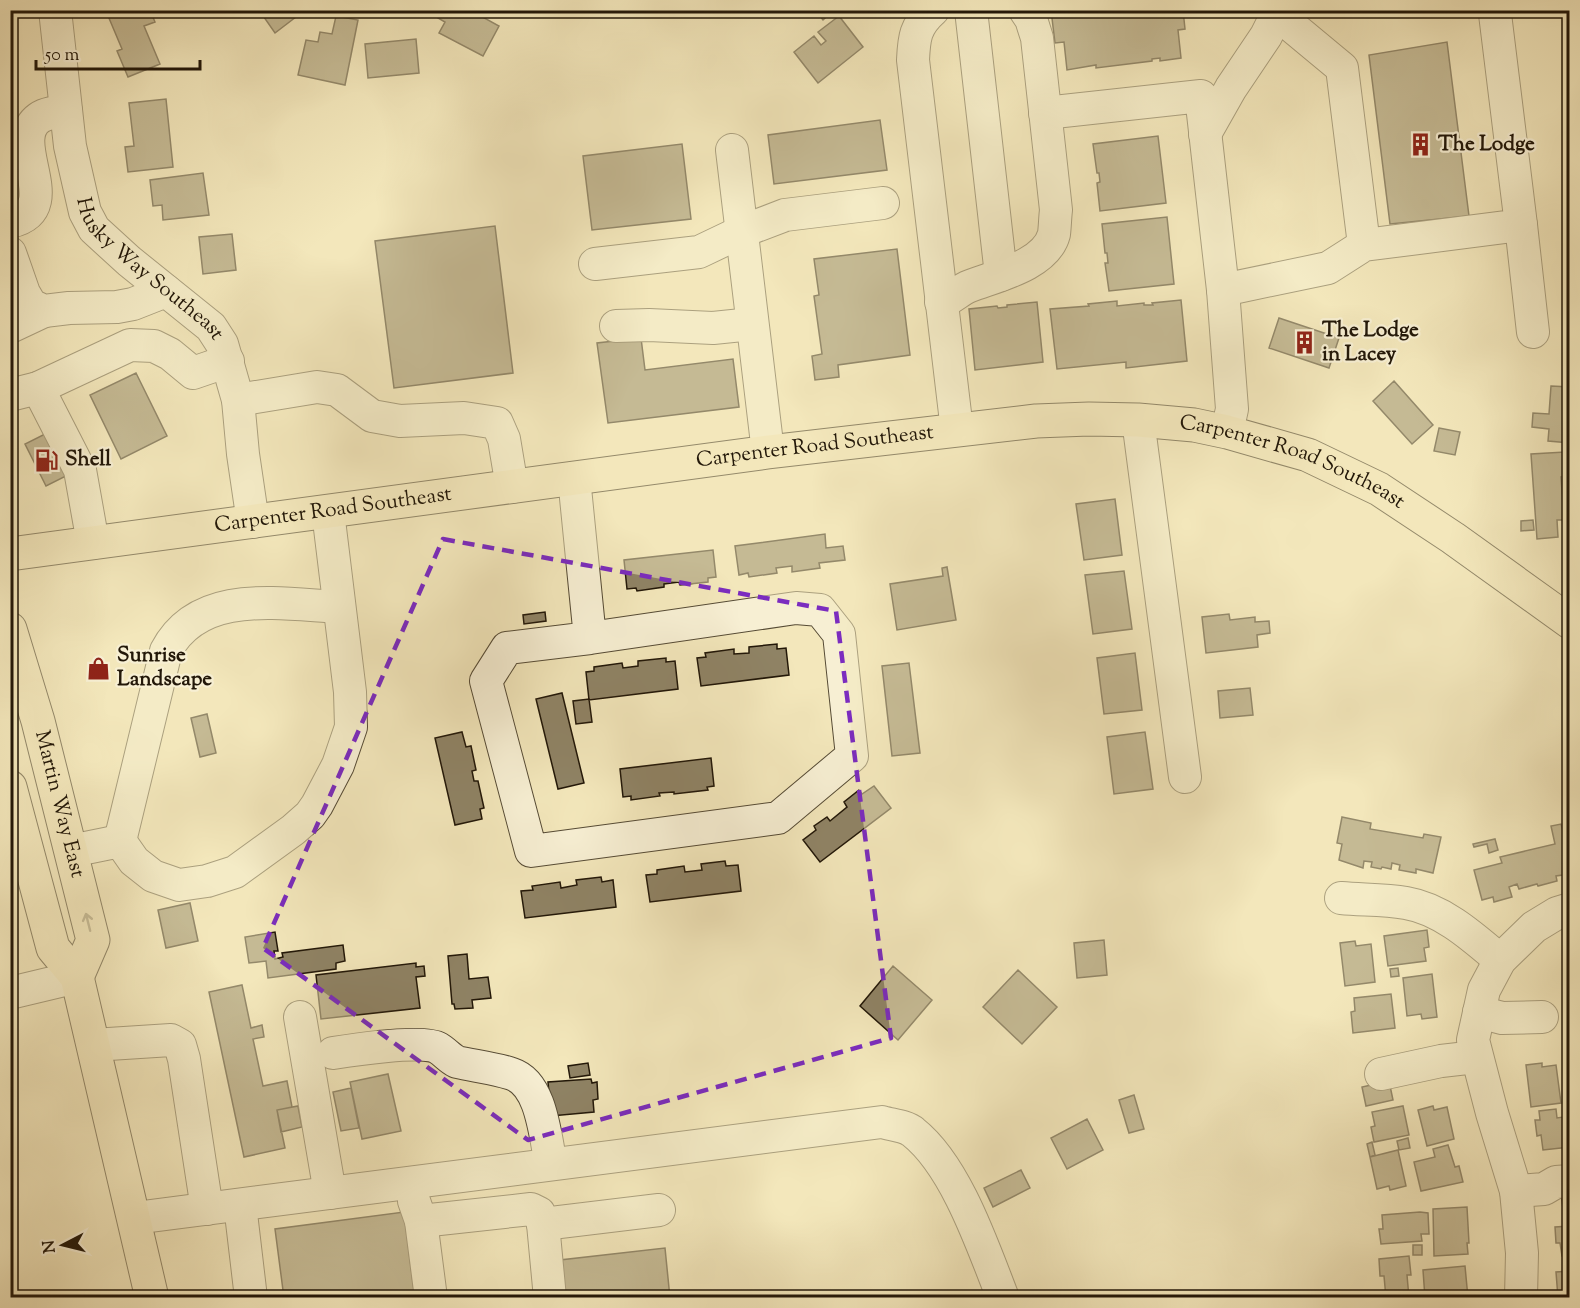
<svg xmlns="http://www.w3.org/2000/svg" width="1580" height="1308" font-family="'Sorts Mill Goudy',serif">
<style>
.building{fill:#8f8365;stroke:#221708;stroke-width:1.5}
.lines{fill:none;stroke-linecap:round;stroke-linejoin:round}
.minor-casing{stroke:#564b35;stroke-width:34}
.major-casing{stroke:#221708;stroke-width:35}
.minor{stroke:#f7efd3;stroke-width:32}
.major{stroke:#f3e7bb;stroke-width:33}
.oneway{stroke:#95896a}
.marked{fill:none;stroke:#7b2cbf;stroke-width:4.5;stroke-dasharray:12 8;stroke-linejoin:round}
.labels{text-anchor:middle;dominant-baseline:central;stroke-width:4.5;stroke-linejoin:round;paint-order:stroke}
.poi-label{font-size:21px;font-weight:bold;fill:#221708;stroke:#f7efd3;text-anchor:start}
.street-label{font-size:21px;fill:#221708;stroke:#f7efd3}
</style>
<rect width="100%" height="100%" fill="#f3e7bb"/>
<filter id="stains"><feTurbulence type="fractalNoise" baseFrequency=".00333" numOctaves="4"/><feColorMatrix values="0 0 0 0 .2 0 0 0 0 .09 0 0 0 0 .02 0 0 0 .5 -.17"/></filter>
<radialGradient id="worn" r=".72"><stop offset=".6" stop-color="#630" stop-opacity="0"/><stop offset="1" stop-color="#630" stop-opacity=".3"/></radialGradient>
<path class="building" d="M150,10L155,22L144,26L160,64L128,77L117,51L122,49L106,11Z
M259,10H305L275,33Z
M432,10H470L499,26L483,56L439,33L445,22L431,14Z
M815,10H834L823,20Z
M1051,10H1183L1185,29L1178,30L1181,58L1160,61V58L1152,59V61L1096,68V65L1067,70L1064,42L1055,43Z
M336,16L358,20L345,85L298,75L306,40L318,42L320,32L332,34Z
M839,16L863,47L818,83L794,52L814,36L821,45L826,41L818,32Z
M416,39L419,73L368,78L365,44Z
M1447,42L1469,216L1390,224L1369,55Z
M166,99L173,167L128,172L125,147L134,146L129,103Z
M880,120L887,170L774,184L768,135Z
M1158,136L1166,203L1100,211L1097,183L1100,182L1099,173H1097L1093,144Z
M682,144L691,219L592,230L583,156Z
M203,173L209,215L163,220L162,205L153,206L150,180Z
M1167,217L1174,284L1109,291L1105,263H1108L1107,253H1105L1102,224Z
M495,226L513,373L394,388L375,241Z
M232,234L236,270L203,274L199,237Z
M897,249L910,355L838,365L839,377L815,380L812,356L822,354L814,296L819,295L814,259Z
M1181,300L1187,361L1126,368V362L1057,369L1050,309L1089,306L1088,304L1117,301V306L1144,303V305H1153L1152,303Z
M1037,302L1043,362L975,370L969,309L997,306L998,308L1007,307V305Z
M1279,318L1339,338L1329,368L1269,348Z
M641,338L645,370L733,359L739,407L608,423L597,343Z
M136,373L167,436L121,459L90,395Z
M1394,381L1433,425L1412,444L1373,401Z
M1551,386L1570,387V443L1548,441L1549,429L1532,427L1533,413L1549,414Z
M1439,428L1460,432L1455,455L1434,451Z
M47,433L68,475L46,486L25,444Z
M1565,452L1567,476L1561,477L1564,520H1557L1558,537L1537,539L1531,454Z
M1115,499L1122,555L1084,560L1076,504Z
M1533,520L1534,530L1521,531V521Z
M825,534L826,548L843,546L845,560L819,563L820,568L792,572V566L776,568L777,573L749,577L748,573L739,575L735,546Z
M713,550L716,577L708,578V582L680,585L679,582L664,584V587L637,591L636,588L627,589L624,560Z
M947,567L956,620L897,630L890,584L943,576L942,568Z
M1124,571L1132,629L1093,634L1085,575Z
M545,612L546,621L524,624L523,615Z
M1229,614L1230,620L1255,617V622L1269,621L1270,633L1257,635L1258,647L1206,653L1202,617Z
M777,644V649L786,648L789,675L701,686L697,658L706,657L705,653L734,649V654L749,653V647Z
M1135,653L1142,710L1104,714L1097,658Z
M666,658V662L675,661L678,689L589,700L586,672L594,671V667L622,663L623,668L638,666V661Z
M909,663L920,753L892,756L882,666Z
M1250,688L1253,715L1220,718L1218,691Z
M562,693L584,783L558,789L536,699Z
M589,699L592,722L576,724L573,701Z
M207,714L216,753L200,757L191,718Z
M462,732L466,747L471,746L476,770L472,771L474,781H478L484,808L480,809L482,819L455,825L435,738Z
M1145,732L1153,789L1114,794L1107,737Z
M711,758L714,786L707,787L708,790L674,794V792L659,793L660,796L631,800V796L623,797L620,769Z
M874,786L891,808L820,862L803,840L816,830L814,826L827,817L830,821L847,807L844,802L859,790L862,794Z
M1342,817L1371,823L1370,829L1423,838L1424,834L1441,837L1433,873L1416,869V873L1399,870L1400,865L1392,863L1391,869L1382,867L1381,869L1371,867L1372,862L1364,861L1363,868L1339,860L1342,844L1337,843Z
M1561,824L1565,839L1570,837V874L1556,876L1557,881L1538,886L1537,884L1519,889L1517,884L1509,887L1512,897L1494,902L1493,897L1482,900L1474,870L1502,863L1500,857L1555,844L1551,826Z
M1495,839L1498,850L1489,853L1487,844L1474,847L1473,844Z
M725,861L726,866L738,865L741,891L650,902L646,875L657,874V870L684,866L685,872L702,870L701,864Z
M601,877L602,882L613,880L616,907L525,918L521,891L533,890L532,886L560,882L561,888L577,885L576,880Z
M190,903L198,941L166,948L158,910Z
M1427,930L1429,947L1424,948L1426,961L1388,966L1384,936Z
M275,932L278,951H274L275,959L283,957L282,953L343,945L345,961L336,963V969L268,978L266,961L249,963L245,937Z
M1104,940L1107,975L1077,978L1074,943Z
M1355,941L1356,946L1371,944L1375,982L1345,986L1340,943Z
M467,954L469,979L488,977L491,998L472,1000L473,1008L455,1009L454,1004H452L448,956Z
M1570,957V994H1567L1565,958Z
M416,963V967L424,966L425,976L416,977L420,1008L321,1019L316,975Z
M893,966L932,1000L898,1040L860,1006Z
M1398,968L1399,976L1391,977L1390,969Z
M1018,970L1057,1007L1022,1044L983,1007Z
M1432,974L1437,1017L1422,1019L1421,1014L1407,1016L1403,978Z
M242,985L251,1028L262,1025L264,1037L253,1039L263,1086L287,1081L292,1107L277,1110L285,1148L244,1157L209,992Z
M1391,994L1395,1028L1353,1033L1351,1012L1355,1011L1354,998Z
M588,1063L590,1075L570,1078L568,1066Z
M1542,1063V1067L1556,1065L1561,1103L1531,1107L1526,1065Z
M388,1074L401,1131L362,1139L350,1082Z
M591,1079L592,1083L597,1082L598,1099L593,1100L594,1112L551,1116L548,1082Z
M1389,1081L1393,1100L1366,1106L1362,1087Z
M351,1088L359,1128L341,1131L333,1092Z
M1134,1095L1144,1129L1129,1133L1119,1100Z
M298,1106L302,1127L281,1132L277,1110Z
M1403,1106L1409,1135L1374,1142L1371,1127L1375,1126L1372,1112Z
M1433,1106L1434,1110L1447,1107L1454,1139L1427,1146L1418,1110Z
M1556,1109L1557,1118L1570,1116V1147L1543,1150L1541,1135L1537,1136L1535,1120H1540L1539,1111Z
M1087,1119L1103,1150L1067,1169L1051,1138Z
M1408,1138L1410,1148L1399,1150L1397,1141Z
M1372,1142L1375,1155L1370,1157L1367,1144Z
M1448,1145L1455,1167L1459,1166L1463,1182L1421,1191L1414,1162L1435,1157L1433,1149Z
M1398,1150L1406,1186L1390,1190L1389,1186L1377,1189L1370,1157Z
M1021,1170L1030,1188L993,1207L984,1188Z
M1570,1193V1215L1564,1216L1561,1194Z
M1467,1207L1469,1243H1467L1468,1254L1434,1256L1433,1209Z
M404,1212L415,1298H284L275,1229Z
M1420,1212L1428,1213L1429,1234H1421L1422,1241L1381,1244L1379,1229H1383L1382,1215Z
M1570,1226V1256H1562L1560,1243H1556L1555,1227Z
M1413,1245H1422V1255H1413Z
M665,1248L670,1298H564L560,1260Z
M1409,1256L1411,1275H1407L1409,1298H1386L1384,1276H1380L1379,1259Z
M1465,1266L1468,1298H1425L1423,1270Z
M1570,1271V1298H1558L1556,1272Z"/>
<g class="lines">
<defs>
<g id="minor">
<path id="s1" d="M55,10L70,146L85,212L94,229L129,261L211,327L222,344L238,400L243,454L253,522"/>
<path d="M933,10C915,26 914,38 913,60L957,430"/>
<path d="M971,10L1001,275"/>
<path d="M1277,14L1342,68L1364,245"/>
<path d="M1045,113L1201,96L1223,290L1232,409L1227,432"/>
<path d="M1205,134L1231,88L1266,36L1279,10"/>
<path d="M732,150L768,452"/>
<path d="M10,222C68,209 5,142 39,118C46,113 57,112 66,111"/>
<path d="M1521,225L1533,332"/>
<path d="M10,253L24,293L31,305L44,311L69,308L117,307L133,304L166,291"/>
<path d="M595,264L699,252L743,231L785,215L883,203"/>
<path d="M1223,290L1328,268L1364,245L1521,225L1495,14L1496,10"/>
<path d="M941,302C952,299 959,290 970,286C996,276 1046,265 1054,234C1055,226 1055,218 1056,210L1037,38L1031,19L1025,10"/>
<path d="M616,326L649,325L713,328L752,324"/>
<path d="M10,327L44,311"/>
<path d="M38,388L80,470L93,543"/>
<path d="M10,392L14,394L38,388L130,345L154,346L170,354L193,373L228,361"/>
<path d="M238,400L317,387L337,390L372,416L400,421L464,418L497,423L504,439L512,487"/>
<path d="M1138,420L1185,777"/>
<path d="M574,478L590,638L507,648L486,681L531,851L778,818L852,756L839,634L820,610L796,608L590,638"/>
<path d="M120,841L166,651C199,588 280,604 339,607"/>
<path d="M71,851L120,841L134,861L153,876L179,885L207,881L235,872L293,830L310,815L317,805L338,765L351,727L350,692L328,512"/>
<path d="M1341,898C1362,900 1384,899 1406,903C1442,909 1473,937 1500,960"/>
<path d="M10,993L77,977"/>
<path d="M1479,1012L1502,1018L1542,1017"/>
<path d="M300,1017L330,1193"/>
<path d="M93,1045L171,1040L180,1045L184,1059L207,1209"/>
<path d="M333,1053C352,1050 423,1039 438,1048C445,1052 449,1058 457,1062C475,1066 495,1068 512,1074C542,1084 545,1137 551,1164"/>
<path d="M1381,1074L1441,1061L1476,1057"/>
<path d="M1516,1191L1544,1189L1556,1182L1570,1181"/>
<path d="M414,1201L421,1221L431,1298"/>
<path d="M240,1205L251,1298"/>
<path d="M135,1218L882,1122C892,1125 906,1126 913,1132C956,1166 983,1247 1003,1298"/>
<path d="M421,1221L531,1209L539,1213L543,1224L659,1210"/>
<path d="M543,1224L550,1298"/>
<path d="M1521,1298L1522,1253L1516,1191L1492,1113L1473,1040L1484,990L1500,960L1534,927L1557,913L1570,909"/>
</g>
<g id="major">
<path id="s2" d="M10,554L768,452L1036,421L1089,419L1138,420L1194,425L1227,432L1308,455L1379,489L1453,538L1570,622"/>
<path id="s3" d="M10,629L38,721L93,940L77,977"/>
<path d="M10,787L53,948L77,977L152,1298"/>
</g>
</defs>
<use href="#minor" class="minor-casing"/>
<use href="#major" class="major-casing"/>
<use href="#minor" class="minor"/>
<use href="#major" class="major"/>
</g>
<defs><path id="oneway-shaft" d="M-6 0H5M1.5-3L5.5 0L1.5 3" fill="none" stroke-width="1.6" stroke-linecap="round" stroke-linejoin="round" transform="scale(1.5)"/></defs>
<use class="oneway" href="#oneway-shaft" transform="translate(88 922) rotate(-104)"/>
<path d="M0 0H1580V1308H0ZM443,539L836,611L891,1038L528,1140L263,948Z" fill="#f3e7bb" fill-opacity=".55" fill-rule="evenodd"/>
<path class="marked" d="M443,539L836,611L891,1038L528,1140L263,948Z"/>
<defs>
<symbol id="building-bare" viewBox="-9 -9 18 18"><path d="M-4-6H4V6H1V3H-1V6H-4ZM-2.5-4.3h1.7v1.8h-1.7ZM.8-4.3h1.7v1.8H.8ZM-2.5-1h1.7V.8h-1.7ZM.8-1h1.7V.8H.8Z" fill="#8f2418" stroke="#f7efd3" stroke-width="2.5" paint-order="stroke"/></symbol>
<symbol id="fuel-bare" viewBox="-9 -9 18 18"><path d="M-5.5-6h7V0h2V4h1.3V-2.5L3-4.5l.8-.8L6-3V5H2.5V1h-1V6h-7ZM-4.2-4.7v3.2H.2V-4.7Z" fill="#8f2418" stroke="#f7efd3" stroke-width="2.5" paint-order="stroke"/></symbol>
<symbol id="shop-bare" viewBox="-9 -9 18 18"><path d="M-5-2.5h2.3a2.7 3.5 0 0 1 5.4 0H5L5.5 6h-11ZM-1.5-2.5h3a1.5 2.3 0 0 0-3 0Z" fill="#8f2418" stroke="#f7efd3" stroke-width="2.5" paint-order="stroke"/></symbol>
</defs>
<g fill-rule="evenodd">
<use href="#building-bare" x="1404" y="128" width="33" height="33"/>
<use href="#building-bare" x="1288" y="326" width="33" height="33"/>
<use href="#fuel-bare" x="30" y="444" width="33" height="33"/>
<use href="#shop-bare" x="82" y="652" width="33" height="33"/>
</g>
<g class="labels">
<g class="poi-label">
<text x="1438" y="145">The Lodge</text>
<text x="1322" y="331">The Lodge<tspan x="1322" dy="24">in Lacey</tspan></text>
<text x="65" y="460">Shell</text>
<text x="117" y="656">Sunrise<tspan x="117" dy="24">Landscape</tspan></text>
</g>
<g class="street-label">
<text stroke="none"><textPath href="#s1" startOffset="290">Husky Way Southeast</textPath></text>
<text stroke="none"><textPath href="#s2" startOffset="812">Carpenter Road Southeast</textPath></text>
<text stroke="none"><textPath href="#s2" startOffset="1298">Carpenter Road Southeast</textPath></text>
<text stroke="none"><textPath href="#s2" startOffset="326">Carpenter Road Southeast</textPath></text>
<text stroke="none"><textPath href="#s3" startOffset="182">Martin Way East</textPath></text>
</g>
</g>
<rect width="1580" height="1308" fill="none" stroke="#f3e7bb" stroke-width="36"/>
<rect x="12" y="12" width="1556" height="1284" fill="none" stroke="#221708" stroke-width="3"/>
<rect x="18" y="18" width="1544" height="1272" fill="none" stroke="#221708" stroke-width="1.5"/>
<g transform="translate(63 1245) rotate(263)" stroke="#f7efd3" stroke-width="4.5" paint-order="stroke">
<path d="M0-4.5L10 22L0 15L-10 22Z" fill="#221708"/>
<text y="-9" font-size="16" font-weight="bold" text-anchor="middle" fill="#221708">N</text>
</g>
<path d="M36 60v9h164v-9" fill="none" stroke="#221708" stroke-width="3"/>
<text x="45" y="60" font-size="18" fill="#221708" stroke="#f7efd3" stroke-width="4.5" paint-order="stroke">50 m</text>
<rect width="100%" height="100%" filter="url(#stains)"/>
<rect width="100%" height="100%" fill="url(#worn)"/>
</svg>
